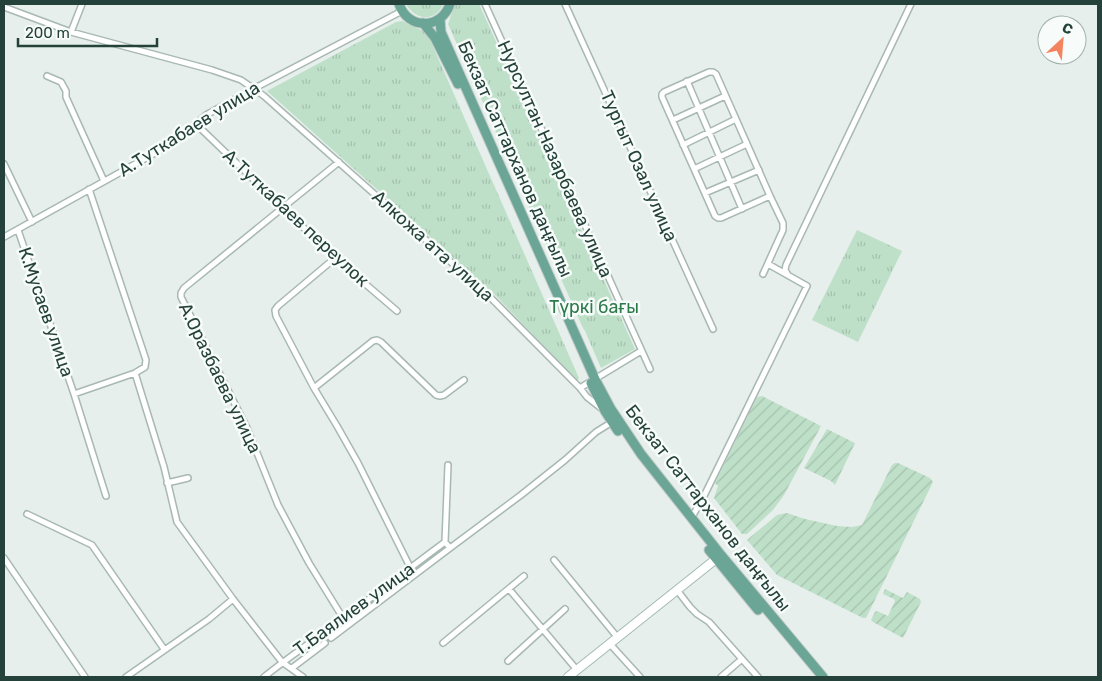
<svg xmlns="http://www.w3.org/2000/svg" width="1102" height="681" font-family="Rubik,sans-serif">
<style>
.grass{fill:url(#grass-tufts)}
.garden{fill:url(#garden-furrows)}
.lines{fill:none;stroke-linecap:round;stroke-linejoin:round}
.minor-casing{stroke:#a8b8b2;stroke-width:8}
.secondary-casing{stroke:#a4bbb3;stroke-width:10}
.primary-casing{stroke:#c2cac8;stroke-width:11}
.minor{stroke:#fff;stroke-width:5}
.secondary{stroke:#fff;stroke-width:8}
.primary{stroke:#6aa596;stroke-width:9}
.labels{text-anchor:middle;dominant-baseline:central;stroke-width:5;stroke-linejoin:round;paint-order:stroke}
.street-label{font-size:18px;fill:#24423a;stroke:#f7fbf9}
.park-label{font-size:18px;fill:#2d7a4b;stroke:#f7fbf9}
</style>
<defs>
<pattern id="grass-tufts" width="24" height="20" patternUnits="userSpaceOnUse" patternTransform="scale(1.25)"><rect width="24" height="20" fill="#bfe0c8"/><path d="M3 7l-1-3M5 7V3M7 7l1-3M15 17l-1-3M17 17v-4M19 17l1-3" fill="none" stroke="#a4c1ad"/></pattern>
<pattern id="garden-furrows" width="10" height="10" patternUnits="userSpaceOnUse" patternTransform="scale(1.25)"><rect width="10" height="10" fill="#bfe0c8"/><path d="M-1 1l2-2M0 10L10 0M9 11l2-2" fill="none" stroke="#a4c1ad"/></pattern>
</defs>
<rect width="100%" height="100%" fill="#e6efeb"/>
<path class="grass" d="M406,4H443C435,23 415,20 406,4Z
M455,4H479L635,349L601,368L585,331L582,326L448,24Z
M402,21L427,33L579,378L577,381L497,297L267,91L396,22Z
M857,230L902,251L858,342L812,320Z"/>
<path class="garden" d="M762,396L821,426L784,495L773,510L747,534H742L714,498L718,486L715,483L757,397Z
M827,429L855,443L835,485L831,481L804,468Z
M895,463H898L930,478L933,482L866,618H863L777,575L747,540L777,515L787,513L805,519L837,526L852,527L862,525L892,465Z
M885,589L903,598L907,592L920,599L921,602L903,638L873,622L871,620L875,612L877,611L888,616L895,601L894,599L883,594Z"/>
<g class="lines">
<defs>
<path id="minor" d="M485,4L650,369
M565,4L713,329
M4,7L71,32L212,70L241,80L264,96L488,295L580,388L587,397L601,408
M71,32L82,4
M47,76L61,82L66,91V97L104,181
M687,81L742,209
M673,120L725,96
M196,124L335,258L397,311
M683,145L736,119
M339,162L184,288L181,293V297L247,428L278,505L309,563L343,618
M4,164L32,222
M694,169L747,144
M89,189L146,360L145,367L135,373L164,467L177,522L233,599L282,662L303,677
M705,193L759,170
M18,230L74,394L106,496
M4,237L173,143L206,115L253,89L402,11
M335,258L278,306L275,310L276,316L314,388L337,426L358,463L410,567
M763,274L783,230V223L770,196L716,74L713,72H709L664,92L662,94V97L715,216L718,218H721L770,196
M788,275L785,270L786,265L911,4
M314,388L373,341L377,340L381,342L436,395L440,396L444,395L464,380
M580,388L641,351
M74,394L135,373
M167,483L188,478
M27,514L92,545L164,649
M692,517L704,496L807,286L768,264
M445,542L448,465
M4,558L85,677
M554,560L618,638
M509,589L577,670
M677,590L690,607L697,614L709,622L758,677
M331,638L450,548
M443,643L524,576
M610,644L640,677
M508,661L565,609
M292,668L325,643
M126,677L209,619L233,599
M264,677C290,656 317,638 344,618C378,593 411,567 445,542L450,548L521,495L565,460L596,432L612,422
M721,677L742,659"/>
<path id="secondary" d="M568,677L721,555"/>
<path id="primary" d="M399,4C408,30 441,30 450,4
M440,19L441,32L595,379L611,409L641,454L721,555L823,677
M423,23L435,38L458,84
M591,383L605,411L618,431
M709,550L758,610"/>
</defs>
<use href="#minor" class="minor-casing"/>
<use href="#secondary" class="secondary-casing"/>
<use href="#primary" class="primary-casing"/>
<use href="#minor" class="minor"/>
<use href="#secondary" class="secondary"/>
<use href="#primary" class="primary"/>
</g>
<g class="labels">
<g class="street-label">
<text transform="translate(189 129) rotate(-32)">А.Туткабаев улица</text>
<text transform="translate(515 159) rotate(66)">Бекзат Саттарханов даңғылы</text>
<text transform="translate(555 159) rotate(66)">Нурсултан Назарбаева улица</text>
<text transform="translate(639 166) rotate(66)">Тургыт Озал улица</text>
<text transform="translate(296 218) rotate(43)">А.Туткабаев переулок</text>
<text transform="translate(433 246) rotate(42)">Алкожа ата улица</text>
<text transform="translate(46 312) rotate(71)">К.Мусаев улица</text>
<text transform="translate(220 378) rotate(64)">А.Оразбаева улица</text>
<text transform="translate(708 508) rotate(52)">Бекзат Саттарханов даңғылы</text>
<text transform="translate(354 609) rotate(-36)">Т.Баялиев улица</text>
</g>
<g class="park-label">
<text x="594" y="307">Түркі бағы</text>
</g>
</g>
<rect width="1102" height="681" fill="none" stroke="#24423a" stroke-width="10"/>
<g transform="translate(1062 40) rotate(26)"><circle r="24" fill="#f7fbf9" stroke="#a3b1ad"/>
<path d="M0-4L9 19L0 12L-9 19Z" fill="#f4845f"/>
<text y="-8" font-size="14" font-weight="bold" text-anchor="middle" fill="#24423a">С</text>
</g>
<path d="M18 38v8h139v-8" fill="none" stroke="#24423a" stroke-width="2.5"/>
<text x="25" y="38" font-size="15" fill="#24423a" stroke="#f7fbf9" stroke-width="4" paint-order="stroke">200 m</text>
</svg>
